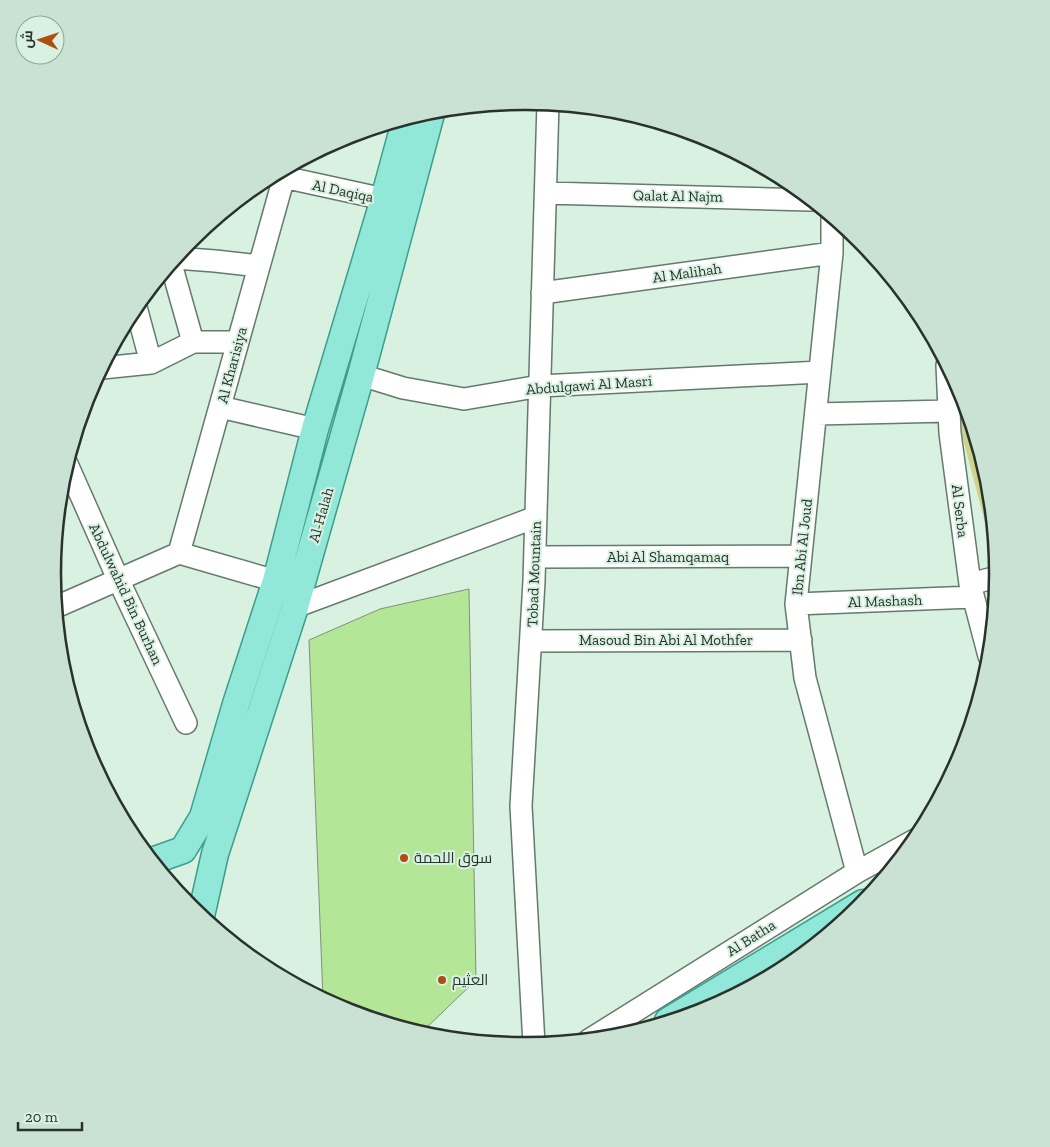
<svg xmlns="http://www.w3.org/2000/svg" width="1050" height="1147" font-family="'Zilla Slab',Cairo,serif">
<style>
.green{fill:#cdd48a}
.building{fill:#b3e697;stroke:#83907c}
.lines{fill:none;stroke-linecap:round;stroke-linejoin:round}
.minor-casing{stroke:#647a6c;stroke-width:24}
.major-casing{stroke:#3d9e8c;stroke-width:29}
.minor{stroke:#fff;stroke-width:21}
.major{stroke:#91e8d9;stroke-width:26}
.poi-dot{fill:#af4d12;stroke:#d8f1e1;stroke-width:2}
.labels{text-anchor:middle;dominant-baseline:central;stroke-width:4;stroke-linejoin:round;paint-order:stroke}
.street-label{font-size:15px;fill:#29322c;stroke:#d8f1e1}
.poi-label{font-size:15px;fill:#29322c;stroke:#d8f1e1;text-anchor:start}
.rim{fill:none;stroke:#29322c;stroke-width:2.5}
</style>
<rect width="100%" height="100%" fill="#d8f1e1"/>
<path class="green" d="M961,391L988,482L993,532L988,534L962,435Z"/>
<path class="building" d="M469,589L476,980L421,1033L344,1010L323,999L309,640L380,609Z"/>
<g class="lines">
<defs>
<path id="minor" d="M274,175L384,199
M546,193L811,200
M832,217V253L796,604L805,678L857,872
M175,258L215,261L259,266
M171,264L193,342
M542,293L832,253
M136,307L151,363
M947,365L950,433L970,584L989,656
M102,368L151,363L193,342H238
M361,375L403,388L464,399L540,386L820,372
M220,407L315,429
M816,414L949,411
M67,464L118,579L186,723
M179,553L284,177
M535,557L801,556
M970,584L997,577
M796,604L973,597
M56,607L179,553L276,581
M295,607L536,517
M531,641L801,640
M589,1040L857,872L915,840
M534,1045L521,806L534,581L548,103"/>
<path id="major" d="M152,861L183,850L203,817L236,704L276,581L315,429L384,199L406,118
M201,916L215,854L295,607L361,375L432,110
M668,1021L863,903"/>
</defs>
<use href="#minor" class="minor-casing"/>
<use href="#major" class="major-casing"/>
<use href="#minor" class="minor"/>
<use href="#major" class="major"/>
</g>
<g class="poi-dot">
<circle cx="404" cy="858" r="5"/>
<circle cx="442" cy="980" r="5"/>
</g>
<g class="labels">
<g class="street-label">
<text transform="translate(343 191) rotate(12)">Al Daqiqa</text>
<text transform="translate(678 196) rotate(1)">Qalat Al Najm</text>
<text transform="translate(687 273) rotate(-8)">Al Malihah</text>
<text transform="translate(232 365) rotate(-75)">Al Kharisiya</text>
<text transform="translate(589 385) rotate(-4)">Abdulgawi Al Masri</text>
<text transform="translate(960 511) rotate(83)">Al Serba</text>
<text transform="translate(321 515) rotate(-74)">Al-Halah</text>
<text transform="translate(802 547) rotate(-84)">Ibn Abi Al Joud</text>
<text x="668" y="557">Abi Al Shamqamaq</text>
<text transform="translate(534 574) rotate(-88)">Tobad Mountain</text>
<text transform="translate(126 594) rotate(65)">Abdulwahid Bin Burhan</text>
<text transform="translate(885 601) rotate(-2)">Al Mashash</text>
<text x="666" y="640">Masoud Bin Abi Al Mothfer</text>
<text transform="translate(751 938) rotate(-32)">Al Batha</text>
</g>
<g class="poi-label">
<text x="414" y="858">سوق اللحمة</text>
<text x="452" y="980">العثيم</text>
</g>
</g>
<path d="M0 0H1050V1147H0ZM524 110H526A463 463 0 0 1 989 573V574A463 463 0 0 1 526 1037H524A463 463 0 0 1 61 574V573A463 463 0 0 1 524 110Z" fill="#cae2d3" fill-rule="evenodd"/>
<path class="rim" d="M524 110H526A463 463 0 0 1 989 573V574A463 463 0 0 1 526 1037H524A463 463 0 0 1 61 574V573A463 463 0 0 1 524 110Z"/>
<g transform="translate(40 40) rotate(273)"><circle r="24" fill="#d8f1e1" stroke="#92a599"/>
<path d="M0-4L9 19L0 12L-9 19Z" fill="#af4d12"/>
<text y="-8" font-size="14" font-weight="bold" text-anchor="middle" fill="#29322c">ش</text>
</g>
<path d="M18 1122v8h64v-8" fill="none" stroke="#29322c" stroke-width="2.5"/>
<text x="25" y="1122" font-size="15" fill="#29322c" stroke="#d8f1e1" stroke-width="4" paint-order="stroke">20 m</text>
</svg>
